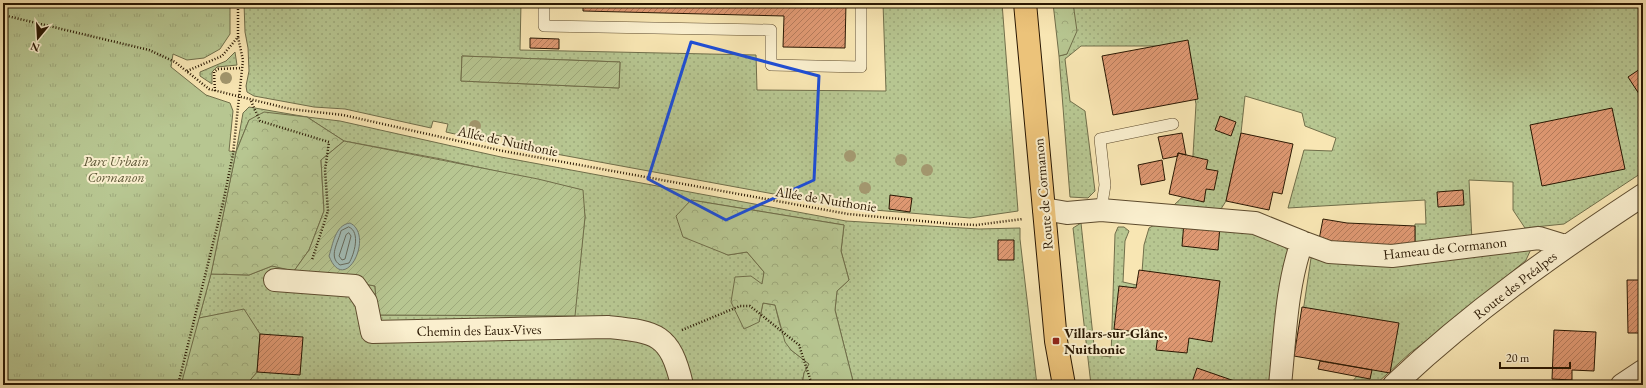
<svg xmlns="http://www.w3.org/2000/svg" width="1646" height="388" font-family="'EB Garamond',serif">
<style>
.grass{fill:url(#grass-dots);stroke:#706e4a;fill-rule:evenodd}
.forest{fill:url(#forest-crowns);stroke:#706e4a}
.park{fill:url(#park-tufts);stroke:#706e4a}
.garden{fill:url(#garden-furrows);stroke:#706e4a}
.water{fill:#a2bdb7;stroke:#727b6f}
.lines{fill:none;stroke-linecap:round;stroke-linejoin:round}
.shore{stroke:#666a5c;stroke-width:1}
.building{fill:url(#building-hatch);stroke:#291702}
.lane-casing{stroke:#5d4b2e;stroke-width:12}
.street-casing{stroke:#5d4b2e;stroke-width:24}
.primary-casing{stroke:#291702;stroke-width:24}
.path{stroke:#291702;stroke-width:2.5;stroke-dasharray:1 2;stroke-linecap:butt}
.lane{stroke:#faefce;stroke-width:11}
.street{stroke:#faefce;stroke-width:22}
.primary{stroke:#ecc37a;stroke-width:22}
.tree{fill:#a2966d}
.marked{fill:none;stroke:#1d4ed8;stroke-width:3;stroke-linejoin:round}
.poi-dot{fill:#8f2418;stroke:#faefce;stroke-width:1.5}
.labels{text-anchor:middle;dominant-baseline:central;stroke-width:4;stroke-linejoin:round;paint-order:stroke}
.street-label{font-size:14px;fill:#291702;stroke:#faefce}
.park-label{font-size:14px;font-style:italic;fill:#5b5434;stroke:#faefce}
.poi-label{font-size:14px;font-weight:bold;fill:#291702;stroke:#faefce;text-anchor:start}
</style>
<defs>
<pattern id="grass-dots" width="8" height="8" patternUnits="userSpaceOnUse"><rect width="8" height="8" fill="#b7c691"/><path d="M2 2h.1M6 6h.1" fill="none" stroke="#9da97b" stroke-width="1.8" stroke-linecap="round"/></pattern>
<pattern id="forest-crowns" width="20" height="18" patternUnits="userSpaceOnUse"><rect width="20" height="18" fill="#b7c691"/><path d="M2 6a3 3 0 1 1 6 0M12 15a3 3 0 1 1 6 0" fill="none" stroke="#9da97b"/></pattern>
<pattern id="park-tufts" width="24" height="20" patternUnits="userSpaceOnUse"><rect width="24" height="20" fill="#b7c691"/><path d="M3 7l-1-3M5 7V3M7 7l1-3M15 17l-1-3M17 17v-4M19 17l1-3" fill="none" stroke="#9da97b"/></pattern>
<pattern id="garden-furrows" width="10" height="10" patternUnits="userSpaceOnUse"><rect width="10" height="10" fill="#b7c691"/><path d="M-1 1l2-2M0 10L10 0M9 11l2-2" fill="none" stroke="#9da97b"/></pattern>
<pattern id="building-hatch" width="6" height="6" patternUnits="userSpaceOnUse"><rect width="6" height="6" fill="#de9872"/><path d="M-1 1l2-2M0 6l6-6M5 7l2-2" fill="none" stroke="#b47b5b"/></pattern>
</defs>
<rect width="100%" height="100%" fill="#f8e6b3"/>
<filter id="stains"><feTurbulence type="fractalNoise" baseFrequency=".005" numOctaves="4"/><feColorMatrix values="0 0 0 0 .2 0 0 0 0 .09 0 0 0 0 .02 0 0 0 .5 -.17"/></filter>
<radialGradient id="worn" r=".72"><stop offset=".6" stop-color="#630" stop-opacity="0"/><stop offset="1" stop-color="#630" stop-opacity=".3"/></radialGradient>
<path class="grass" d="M244,3H521L520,50L756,55L757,90L886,91L883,3H1002L1018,211L970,218L850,208L507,145L508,138L491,134L490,142L446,132L448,124L433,121L431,128L345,109L314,107L254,96L247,92L246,86L249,71L248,48L245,32ZM462,56L620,62L619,88L461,81Z
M1073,3H1643V172L1564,224L1525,228L1513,210V182L1469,180L1472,241L1415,247V224H1426L1425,200L1288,208L1304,150L1332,151L1336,138L1305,126L1302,113L1245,96L1241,133L1226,201L1221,209L1174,205L1191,189L1196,104L1185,46H1081L1065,59L1070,101L1085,111L1095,191L1088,198L1070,197L1059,56L1067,54Z
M235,52L237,65L217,67L212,72V84L200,76V72L226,61Z
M249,107L307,117L340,121L501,157L846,221L979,229L1020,228V239L1037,385H854L835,310L837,291L849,280L841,251L844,225L691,200L712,247L728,255L747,252L764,272L759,322L763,303L775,305L780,325L791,350L809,364L804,373L802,385H246L257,372L260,334L244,310L199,318L211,274L249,275L272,266L375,286L377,315L574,316L585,217L582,190L441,159L344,141L307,117L249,120L236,152L243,113Z
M1160,222C1186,225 1278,227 1289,253L1275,385H1091L1073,228L1081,223L1095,355L1111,357L1115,234L1118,227H1124L1129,231L1125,241L1123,282L1141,286L1144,245L1149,228Z
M1532,247L1526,260L1465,312L1410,353L1375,385H1349L1379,352L1303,312L1311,258L1386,260Z"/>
<path class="forest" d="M1053,3H1073L1077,31L1067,54L1059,56Z
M264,112L307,117L344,141L321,160L324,211L309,250L294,271L272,266L249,275L211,274L236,152L249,120Z
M691,200L844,225L841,251L849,280L837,291L835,310L854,385H802L804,373L809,364L791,350L785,342L775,305L763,303L759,322L744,329L731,302L735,277L751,276L762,284L764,272L747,252L728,255L683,237L676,216Z
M244,309L260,334L257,372L246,385H178L199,318Z"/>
<path class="park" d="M3,3H230V34L220,49L204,58L187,60L173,54L171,67L206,95L230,103L233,111L229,151L236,152L211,274L181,385H3Z"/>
<path class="garden" d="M462,56L620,62L619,88L461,81Z
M344,141L538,179L583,190L585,217L575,316L377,315L375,286L294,271L309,250L324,211L321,160Z"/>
<path class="water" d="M350,223C375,235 345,297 329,256C333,244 335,225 350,223Z"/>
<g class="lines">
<path class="shore" d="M349,227C361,232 354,255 349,263L340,265C328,257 338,243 341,231Z
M349,233L351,236L345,259L342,260L339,256L346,235Z"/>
</g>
<path class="building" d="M583,3H846L845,48L783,47L784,16L583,11Z
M530,38L559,39V49L530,48Z
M1188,40L1198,99L1113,115L1102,56Z
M1643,67V100L1628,77Z
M1612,108L1625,169L1542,186L1530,125Z
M1220,116L1236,122L1231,136L1215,130Z
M1182,133L1186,155L1178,153V156L1163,159L1158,137Z
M1241,133L1293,144L1282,194L1273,192L1269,210L1226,201Z
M1178,153L1208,160L1206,169L1218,171L1214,190L1206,189L1204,202L1169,194Z
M1162,160L1165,180L1141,185L1138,165Z
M1463,190L1464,205L1438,207L1437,192Z
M890,195L912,198L910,212L889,209Z
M1323,219L1347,223L1415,226V249L1318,245Z
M1184,222L1220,226L1218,250L1182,246Z
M998,240H1014V260H998Z
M1139,270L1220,281L1212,342L1189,338L1187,353L1156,350L1158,335L1114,329L1119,286L1136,288Z
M1627,280H1643V333H1628Z
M1302,307L1399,323L1390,373L1294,356Z
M1554,330L1596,332L1594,371L1572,370V380L1552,379Z
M260,334L303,337L300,375L257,372Z
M1320,361L1372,370L1370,379L1318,369Z
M1197,368L1246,385H1191Z"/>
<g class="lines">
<defs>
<path id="lane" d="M544,3V26L771,30V65L861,67V3
M1101,210L1105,185L1100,139L1173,124"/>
<path id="street" d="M1044,209L1067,213L1101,210L1255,223L1302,242C1286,287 1285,338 1280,385
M1302,242L1329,252L1392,256L1539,238L1565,246
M275,280L355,286L366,302L372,332L608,327C656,332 670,333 682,385
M1394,385C1470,313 1556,252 1643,195
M1622,385L1643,371"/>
<path id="primary" d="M1025,3L1056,341L1064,385"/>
</defs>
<use href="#lane" class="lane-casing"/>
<use href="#street" class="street-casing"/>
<use href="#primary" class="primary-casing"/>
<path class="path" d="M3,15L149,50L175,62L209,89L290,109L343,115L503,151L848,214L953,224L976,225L1023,219
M187,71L222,56L238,37V3
M215,91L214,72L218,69L242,68
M251,101L260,121L329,142L325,170L328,211L312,260
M682,330L740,306H750L799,345L812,385
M178,385L223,203L233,154L243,60L238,37"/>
<use href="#lane" class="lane"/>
<use href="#street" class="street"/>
<use href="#primary" class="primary"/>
</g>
<g class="tree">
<circle cx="226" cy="78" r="6"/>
<circle cx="475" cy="126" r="6"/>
<circle cx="850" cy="156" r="6"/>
<circle cx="901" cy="160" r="6"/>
<circle cx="927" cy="170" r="6"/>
<circle cx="865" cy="188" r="6"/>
</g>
<path class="marked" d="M691,42L819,76L814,180L726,220L648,179Z"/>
<rect class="poi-dot" x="1052" y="337" width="8" height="8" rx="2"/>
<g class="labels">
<g class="street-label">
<text transform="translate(508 141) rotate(12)">Allée de Nuithonie</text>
<text transform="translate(1043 194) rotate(-95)">Route de Cormanon</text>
<text transform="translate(826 199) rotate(9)">Allée de Nuithonie</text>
<text transform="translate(1445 248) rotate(-6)">Hameau de Cormanon</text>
<text transform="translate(1515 285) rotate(-38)">Route des Préalpes</text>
<text transform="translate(479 330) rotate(-1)">Chemin des Eaux-Vives</text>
</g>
<g class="park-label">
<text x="116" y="161">Parc Urbain<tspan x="116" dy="16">Cormanon</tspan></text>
</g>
<g class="poi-label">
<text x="1064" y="333">Villars-sur-Glâne,<tspan x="1064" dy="16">Nuithonie</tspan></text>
</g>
</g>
<rect width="1646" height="388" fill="none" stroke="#f8e6b3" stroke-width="16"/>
<rect x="4" y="4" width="1638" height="380" fill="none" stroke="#291702" stroke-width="2"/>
<rect x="8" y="8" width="1630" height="372" fill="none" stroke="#291702"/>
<g transform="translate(38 38) rotate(198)" stroke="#faefce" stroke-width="3" paint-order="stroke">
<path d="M0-3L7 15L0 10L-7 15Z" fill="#291702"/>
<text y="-6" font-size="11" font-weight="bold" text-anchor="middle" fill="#291702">N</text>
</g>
<path d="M1500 362v6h70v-6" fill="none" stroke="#291702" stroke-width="2"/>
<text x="1506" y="362" font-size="12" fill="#291702" stroke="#faefce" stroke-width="3" paint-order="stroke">20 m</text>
<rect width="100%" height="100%" filter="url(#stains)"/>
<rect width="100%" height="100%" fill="url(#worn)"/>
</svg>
